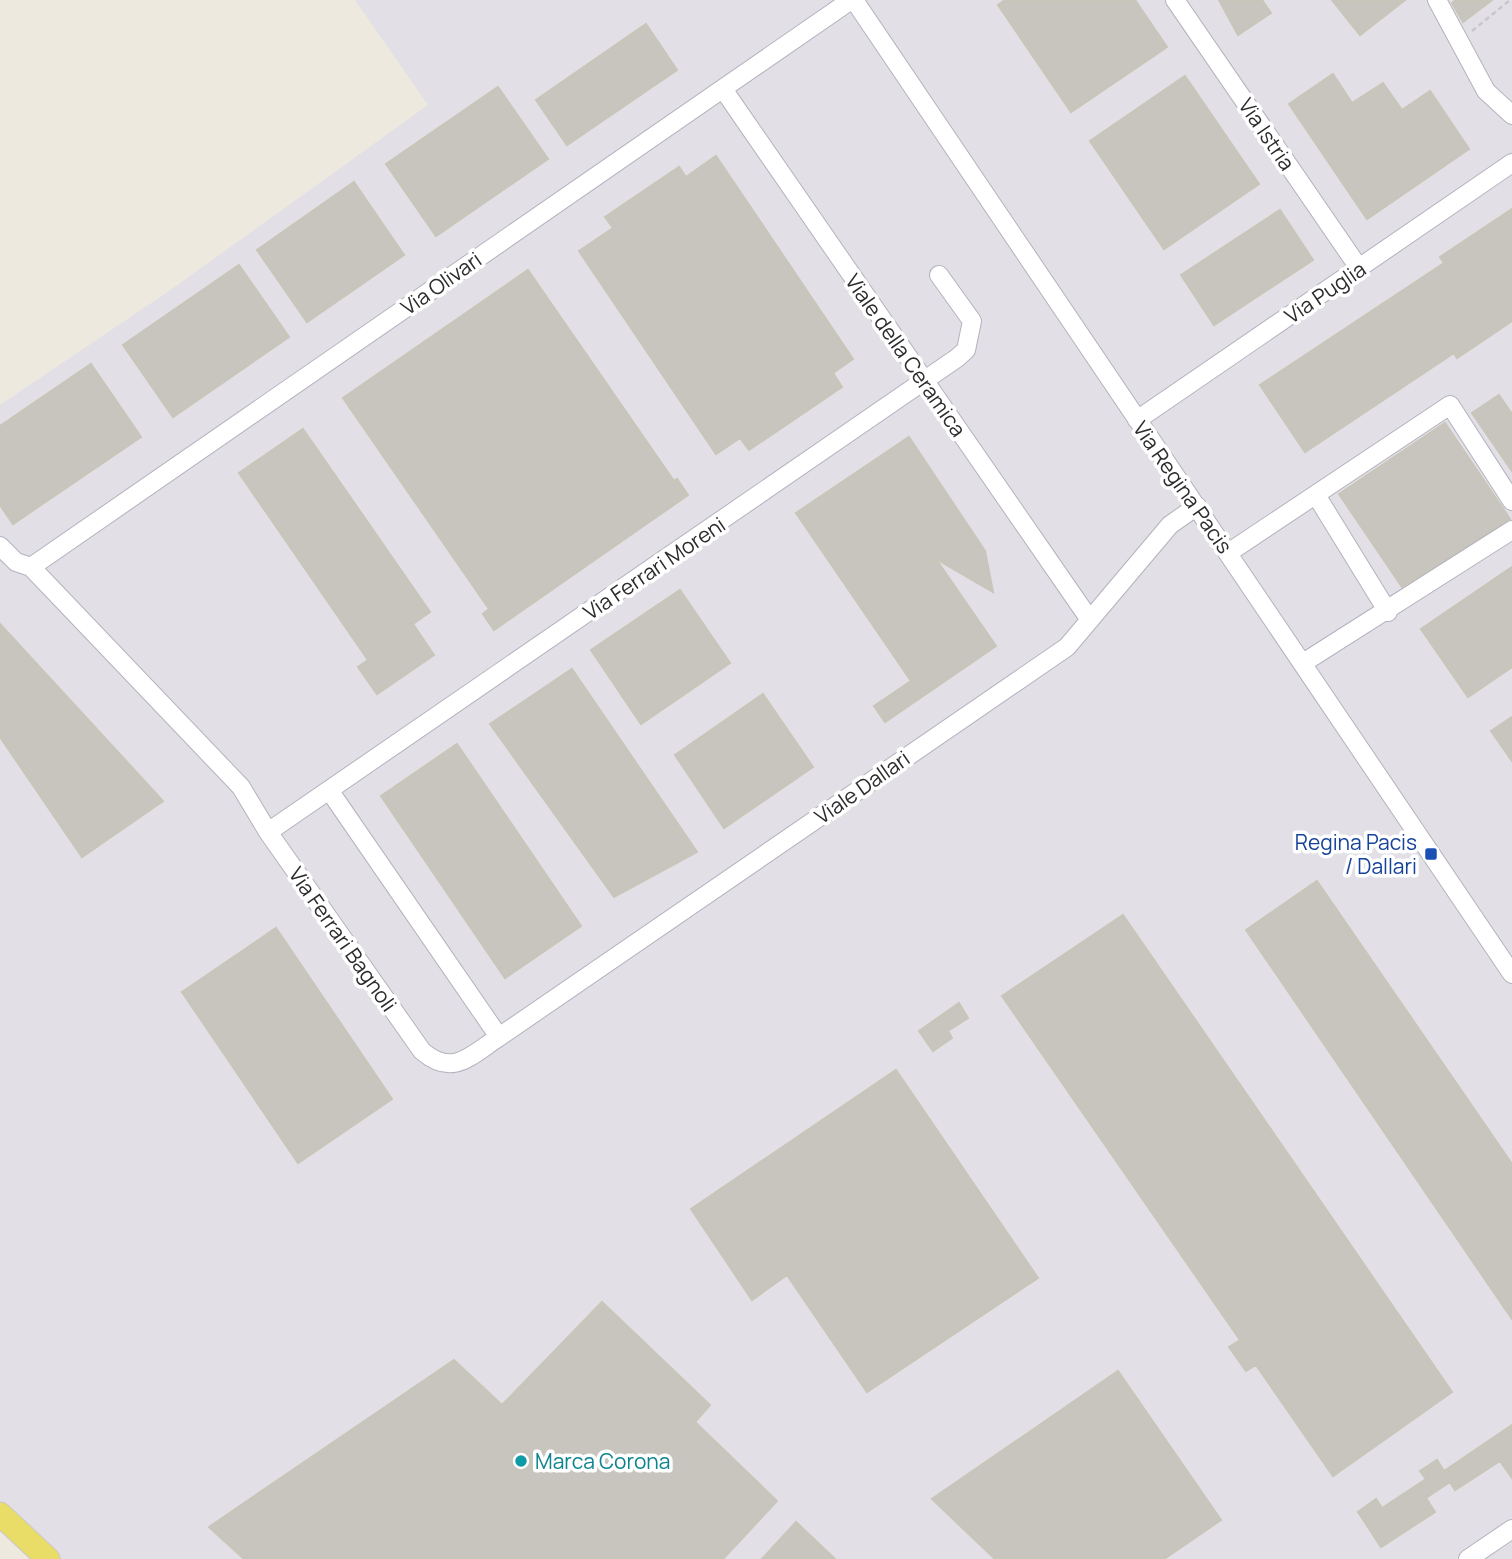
<svg xmlns="http://www.w3.org/2000/svg" width="1512" height="1559" font-family="Manrope,sans-serif">
<style>
.industrial{fill:#e2dfe6}
.building{fill:#c8c5be;stroke:#c8c5b9;stroke-width:2}
.lines{fill:none;stroke-linecap:round;stroke-linejoin:round}
.minor-casing{stroke:#b2b3be;stroke-width:20}
.major-casing{stroke:#c8c8c8;stroke-width:25}
.path{stroke:#c8c8c8;stroke-width:2.5;stroke-dasharray:5 3.5;stroke-linecap:butt}
.minor{stroke:#fff;stroke-width:18}
.major{stroke:#e9dd68;stroke-width:23}
.transit-dot{fill:#1a4fb4;stroke:#fff;stroke-width:2.5}
.culture-dot{fill:#0f9aa8;stroke:#fff;stroke-width:2.5}
.labels{text-anchor:middle;dominant-baseline:central;stroke-width:7;stroke-linejoin:round;paint-order:stroke}
.street-label{font-size:21px;fill:#2c2c2c;stroke:#fff}
.transit-label{font-size:21px;fill:#164399;stroke:#fff;text-anchor:end}
.culture-label{font-size:21px;fill:#0d838f;stroke:#fff;text-anchor:start}
</style>
<rect width="100%" height="100%" fill="#ede9df"/>
<path class="industrial" d="M355,0H1512V1559H31L0,1529V405L172,289L428,105Z"/>
<path class="building" d="M1005,0H1135L1167,47L1071,112L998,5Z
M1219,0H1262L1271,13L1238,35Z
M1332,0H1405L1360,35Z
M1456,0H1492L1463,22L1452,3Z
M646,24L677,70L567,145L536,100Z
M1333,74L1352,103L1383,83L1402,110L1430,91L1469,149L1367,219L1289,104Z
M1185,76L1259,184L1164,249L1090,141Z
M498,87L548,159L436,236L386,164Z
M716,156L853,359L833,373L842,387L749,450L740,438L716,454L579,251L613,228L605,217L679,167L686,177Z
M354,182L404,255L307,322L257,250Z
M1512,209V321L1457,358L1454,353L1305,452L1260,385L1444,263L1440,257Z
M1280,210L1313,260L1214,325L1181,275Z
M239,265L289,337L173,417L123,345Z
M528,270L674,481L677,479L688,495L494,630L483,614L489,609L343,398Z
M91,364L141,437L13,524L0,505V426Z
M1499,395L1512,414V471L1472,413Z
M1445,423L1510,519L1402,587L1339,494Z
M303,429L430,612L413,624L434,655L377,694L358,667L368,660L239,473Z
M909,437L985,551L993,592L936,559L996,646L885,722L874,706L911,681L796,513Z
M1512,567V667L1468,697L1421,629Z
M680,590L730,663L641,724L591,650Z
M0,624L163,801L82,857L0,737Z
M572,669L697,852L614,897L490,724Z
M763,694L813,767L724,828L675,755Z
M1512,717V761L1491,731Z
M457,744L581,926L505,978L381,796Z
M1317,881L1512,1164V1319L1246,930Z
M1123,915L1452,1392L1333,1476L1256,1365L1246,1371L1229,1347L1240,1340L1002,996Z
M276,928L392,1099L298,1163L182,992Z
M959,1003L968,1018L948,1031L952,1038L933,1051L919,1031Z
M896,1070L1038,1278L867,1392L787,1275L752,1300L691,1209Z
M602,1302L710,1405L695,1422L777,1501L723,1559H244L209,1527L454,1360L502,1405Z
M1118,1371L1221,1520L1164,1559H995L932,1499Z
M1512,1425V1478L1500,1461L1455,1490L1450,1482L1426,1498L1435,1512L1381,1547L1358,1512L1376,1499L1382,1508L1426,1479L1420,1471L1437,1460L1444,1471Z
M796,1522L835,1559H762Z"/>
<g class="lines">
<defs>
<path id="minor" d="M854,0L1512,974
M1175,0L1359,268
M1437,0L1486,91L1512,115
M723,89L1090,620
M1137,420L1512,163
M1316,495L1388,612
M0,546L16,562L31,567L241,787L268,832L422,1051C453,1078 471,1055 499,1037L1067,647L1170,525L1197,506
M1228,553L1450,405L1512,501
M31,567L851,0
M1303,663L1512,530
M329,790L499,1037
M268,832L957,358L966,350L972,321L939,275
M1468,1559L1512,1529"/>
<path id="major" d="M0,1514L48,1559"/>
</defs>
<use href="#minor" class="minor-casing"/>
<use href="#major" class="major-casing"/>
<path class="path" d="M1472,31L1510,0"/>
<use href="#minor" class="minor"/>
<use href="#major" class="major"/>
</g>
<rect class="transit-dot" x="1424" y="847" width="14" height="14" rx="3.5"/>
<circle class="culture-dot" cx="521" cy="1461" r="7"/>
<g class="labels">
<g class="street-label">
<text transform="translate(1267 134) rotate(56)">Via Istria</text>
<text transform="translate(441 283) rotate(-35)">Via Olivari</text>
<text transform="translate(1325 292) rotate(-34)">Via Puglia</text>
<text transform="translate(906 355) rotate(55)">Viale della Ceramica</text>
<text transform="translate(1183 487) rotate(55)">Via Regina Pacis</text>
<text transform="translate(654 568) rotate(-34)">Via Ferrari Moreni</text>
<text transform="translate(862 787) rotate(-35)">Viale Dallari</text>
<text transform="translate(343 939) rotate(55)">Via Ferrari Bagnoli</text>
</g>
<g class="transit-label">
<text x="1417" y="842">Regina Pacis<tspan x="1417" dy="24">/ Dallari</tspan></text>
</g>
<g class="culture-label">
<text x="535" y="1461">Marca Corona</text>
</g>
</g>
</svg>
